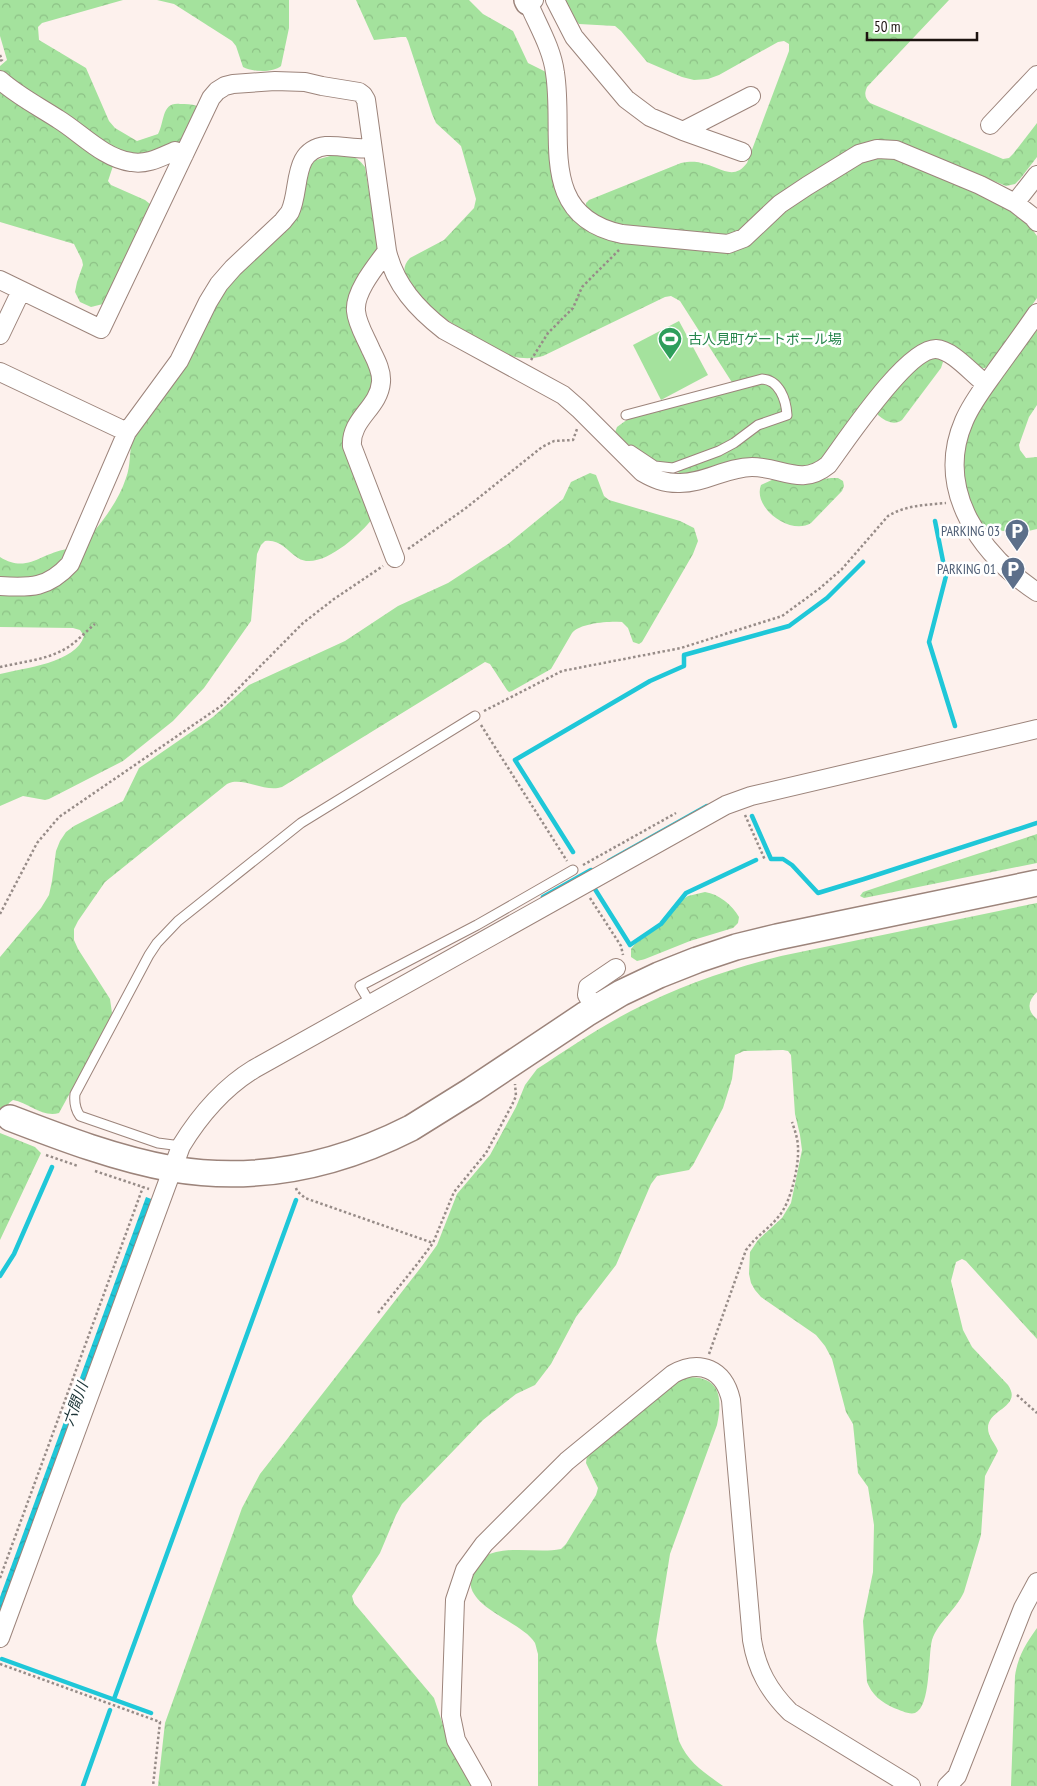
<svg xmlns="http://www.w3.org/2000/svg" width="1037" height="1786" font-family="'PT Sans Narrow','Noto Sans JP',sans-serif">
<style>
.grass{fill:#a4e29d}
.forest{fill:url(#forest-crowns)}
.water{fill:url(#water-waves)}
.lines{fill:none;stroke-linecap:round;stroke-linejoin:round}
.stream{stroke:#1fc7d8;stroke-width:4.5}
.lane-casing{stroke:#9c847b;stroke-width:11}
.street-casing{stroke:#9c847b;stroke-width:20}
.secondary-casing{stroke:#9c847b;stroke-width:28}
.path{stroke:#978c88;stroke-width:2.5;stroke-dasharray:2.5 2.5;stroke-linecap:butt}
.lane{stroke:#fff;stroke-width:9}
.street{stroke:#fff;stroke-width:18}
.secondary{stroke:#fff;stroke-width:25}
.labels{text-anchor:middle;dominant-baseline:central;stroke-width:5;stroke-linejoin:round;paint-order:stroke}
.leisure-label{font-size:14px;fill:#27864d;stroke:#fff;text-anchor:start}
.service-label{font-size:14px;fill:#4e5e75;stroke:#fff;text-anchor:end}
.water-label{font-size:15px;font-style:italic;fill:#1a3336;stroke:#fff}
</style>
<defs>
<pattern id="forest-crowns" width="20" height="18" patternUnits="userSpaceOnUse" patternTransform="scale(1.25)"><rect width="20" height="18" fill="#a4e29d"/><path d="M2 6a3 3 0 1 1 6 0M12 15a3 3 0 1 1 6 0" fill="none" stroke="#8dc186"/></pattern>
<pattern id="water-waves" width="16" height="10" patternUnits="userSpaceOnUse" patternTransform="scale(1.25)"><rect width="16" height="10" fill="#1fc7d8"/><path d="M0 5q4-4 8 0t8 0" fill="none" stroke="#1caab8"/></pattern>
</defs>
<rect width="100%" height="100%" fill="#fdf1ed"/>
<path class="grass" d="M679,321L708,375L661,400L633,345Z"/>
<path class="forest" d="M0,0H123L42,23L38,27L39,40L86,68L109,121L115,128L137,141L158,134C165,122 161,102 180,104C186,104 191,104 197,106L198,109L185,139L146,157L120,154L0,72V66L7,60L0,36Z
M157,0H289V28L281,66C273,73 252,72 243,67L236,46L232,41L174,4Z
M356,0H469L483,14L513,31L528,63L546,72L548,75C549,97 550,119 551,141C553,189 555,216 604,238L711,251L785,210L862,161L878,157H895L977,192L1011,209L1027,222L1037,236V298L991,364L985,368L977,369L936,344L817,467L684,475C667,468 653,460 638,450C630,445 622,442 614,435L617,427L628,419L733,384L680,301L671,296L665,297L543,356C532,359 523,359 511,356C474,336 436,320 411,285C404,276 401,267 410,258L444,240L474,208L476,199L461,146L436,123L432,114L408,41L406,37H401L374,40Z
M565,0H949L867,87C864,94 865,98 870,103L1003,159L1009,158L1013,154L1037,123V157L1020,179L1015,184L1006,186L898,142L740,231L727,236L609,223L586,208V203L589,200L681,163C688,162 694,161 701,163C719,166 733,182 747,163L789,51V44L784,41L778,42L719,75L708,79L694,80L682,77L647,62L621,31L615,26L579,24L574,18Z
M0,88L111,163L113,166L108,181L111,185L145,200L150,204L151,209L103,304L91,307L80,302L75,292L77,282L83,265L82,260L74,244L0,222Z
M337,154C351,156 356,155 365,167L378,248L377,255L352,300L377,382L350,427L372,519C360,535 319,572 298,558C286,550 280,539 265,541L261,545L257,554L251,621L204,688L173,721L123,761L49,799L45,800L23,796L0,806V674C24,668 76,663 84,636L80,630L73,628L0,627V592L35,593C66,561 112,521 126,478C131,466 129,450 133,436L225,288L287,226L309,166L316,160Z
M1037,327V405L1029,417L1019,445L1020,450L1026,458L1037,457V529L1024,532L987,530L981,525L967,499L963,479L965,442L971,424L980,407Z
M941,357L943,362L941,368L902,420C894,426 885,421 878,415L877,411L920,361Z
M590,473L596,475L604,496L609,500L680,521L694,528L698,541L693,554L642,642L639,644L633,642L628,628L622,622C609,621 580,623 572,633L551,669L512,691L509,692L507,690L490,664L485,662L282,787C265,793 242,776 227,784L105,882L78,921L74,929V940L78,949L110,999L112,1013L110,1020L59,1113C43,1118 29,1103 13,1100L9,1103L0,1124V957L41,908L49,895L52,881L56,851L60,841L66,832L74,826L123,801L139,768L213,717L249,685L345,641L398,606L448,583L508,544L563,499L571,482Z
M831,478H838L843,481L844,486L842,491L811,523C791,536 752,508 761,485L774,479L811,481Z
M67,549L68,551L56,570L33,580L0,579V557C27,574 41,553 67,549Z
M1037,834V863L864,898L860,896L863,892Z
M705,892C719,894 732,905 739,917L738,923L733,928L690,941L645,959L637,961L631,957V949L635,944L662,925L682,900L688,896Z
M1037,903V992C1027,1001 1027,1011 1037,1019V1339L966,1261L962,1259L956,1262L951,1281L963,1330L972,1347L1008,1385C1023,1407 988,1409 988,1428C988,1437 995,1443 998,1451L985,1476L981,1535L964,1592C956,1610 938,1622 932,1640C928,1655 931,1707 915,1713C909,1715 900,1710 894,1708C881,1702 872,1695 867,1682L863,1621L873,1572L874,1525L868,1487L858,1473L853,1424L846,1412L832,1359L825,1346L816,1335L761,1297L755,1290L751,1283L749,1274L750,1252L758,1240L782,1218L791,1203L802,1150L800,1135L795,1114L791,1055L788,1051L783,1050L744,1051L735,1055L732,1079L723,1108L693,1165L689,1170L657,1176L651,1184L616,1265L576,1317L551,1364L535,1385L516,1394L483,1420L402,1504L396,1515L380,1553L352,1596L354,1603L434,1698L449,1743L475,1786H158L165,1723L242,1508L260,1474L422,1266L437,1245L457,1194L490,1155L516,1107L525,1085L537,1069C568,1049 598,1028 631,1011C679,986 729,969 781,956Z
M0,1133L35,1147L41,1153L0,1240Z
M686,1377C720,1376 723,1396 717,1425L670,1554L656,1641L679,1741C689,1764 704,1772 723,1786H538V1654C537,1651 536,1646 535,1643C521,1619 452,1605 475,1567C479,1559 487,1554 496,1552C518,1547 540,1553 561,1549L566,1544L596,1495L598,1488L586,1463L587,1455L674,1382Z
M1037,1628V1786H1011L1015,1676C1018,1656 1025,1645 1037,1628Z"/>
<path class="water" d="M146,1197L154,1200L0,1622V1597Z"/>
<g class="lines">
<path class="stream" d="M935,521L946,576L929,642L955,726
M752,816L771,859H783L792,865L818,893L864,879L1037,823
M573,852L515,760L650,681L684,666V655L789,626L827,598L863,562
M609,861L707,806
M593,886L630,945L661,924L686,893L756,860
M543,897L591,870
M0,1276L14,1254L52,1167
M2,1659L151,1713
M114,1699L296,1200
M83,1786L110,1710"/>
<defs>
<path id="lane" d="M624,455L631,450L655,466L673,468L719,451L734,443L758,425L787,415C786,399 779,380 762,379L626,415
M370,1003L360,986L477,925L573,870
M181,1146L158,1143L80,1116C75,1109 74,1103 75,1094L149,955L157,943L178,921L301,823L475,716"/>
<path id="street" d="M534,0L528,2C537,24 552,48 555,73C565,136 536,216 622,234L728,244L744,238L780,204L807,186L859,154L877,149L896,150L980,185L1015,203L1033,217L1037,222
M555,0L574,37L626,99L650,117L683,131L751,96
M0,80C18,96 38,106 58,119C81,133 103,158 131,162C147,165 161,157 175,151L184,155
M990,125L1037,75
M683,131L742,152
M1015,203L1037,175
M387,251C376,266 354,292 356,311C357,324 366,338 371,350C376,360 382,371 381,382C379,408 350,419 352,446L395,558
M0,280L101,329L211,98L217,91L225,86L233,84L275,81L305,82L322,86L359,92L363,95L366,100L387,251C395,285 417,309 444,330L563,395L579,409L642,472C654,479 664,483 678,483C703,484 727,467 752,467C782,467 801,487 828,465C846,441 907,348 936,349C953,350 972,374 986,384
M1037,313C1024,332 1010,351 997,369C985,386 972,402 964,421C934,490 981,555 1037,592
M0,335L21,291
M0,372L127,432
M0,586C31,588 48,588 70,564L127,432L179,361L208,302L219,284L233,268L283,221C285,218 288,215 290,212C301,189 291,150 326,146C342,145 357,150 372,148
M595,1008L587,995L588,987L616,968
M0,1638L181,1146C200,1115 223,1088 254,1069L726,805L751,796L1037,729
M482,1786L456,1740L451,1716L455,1600L465,1570L484,1544L567,1461L673,1374C700,1359 724,1369 731,1400L752,1640C757,1670 769,1691 790,1712L911,1786
M947,1786L957,1776L1023,1608L1037,1582"/>
<path id="secondary" d="M527,0L528,2
M10,1118C62,1138 117,1159 173,1169C257,1183 336,1166 411,1128L472,1090L586,1014L621,993L659,975L697,960L736,947L777,937L1037,883"/>
</defs>
<use href="#lane" class="lane-casing"/>
<use href="#street" class="street-casing"/>
<use href="#secondary" class="secondary-casing"/>
<path class="path" d="M0,55L2,60L0,61
M531,360L548,333L573,308L582,287L619,250
M408,549L466,508L542,447L554,441L573,440L577,429
M0,667C21,662 46,660 65,649C76,643 85,632 95,624
M484,711L562,671L681,648L782,616L819,589L842,569L888,516C906,505 926,505 946,503
M481,725L567,861
M745,815L765,860
M583,865L676,813
M590,898L621,946L623,955
M0,914L37,843L59,817L221,706L303,623L334,599L383,566
M46,1155L78,1166
M95,1171L149,1189
M296,1188L297,1191L305,1198L433,1243
M378,1313L418,1263L433,1243L454,1192L486,1153L512,1105L516,1096L515,1084
M709,1354L746,1250C757,1235 769,1229 779,1216C791,1202 799,1166 798,1148C798,1139 795,1131 792,1122
M1017,1395L1037,1413
M0,1578L143,1187
M0,1664L160,1722L153,1786"/>
<use href="#lane" class="lane"/>
<use href="#street" class="street"/>
<use href="#secondary" class="secondary"/>
</g>
<defs>
<symbol id="stadium-pin" viewBox="-11 -11 22 30"><path d="M0 17L-7.5 6A9.5 9.5 0 1 1 7.5 6Z" fill="#2e9e5b" stroke="#fff"/><path d="M0-5a6.5 5 0 1 0 0 10a6.5 5 0 1 0 0-10ZM-3.5-1.8h7v3.6h-7Z" fill="#fff"/></symbol>
<symbol id="parking-pin" viewBox="-11 -11 22 30"><path d="M0 17L-7.5 6A9.5 9.5 0 1 1 7.5 6Z" fill="#5c6f8a" stroke="#fff"/><path d="M-3.5-5.5H1a3.5 3.5 0 0 1 0 7H-1V5.5H-3.5ZM-1-3.4V-.6H.8a1.4 1.4 0 0 0 0-2.8Z" fill="#fff"/></symbol>
</defs>
<g fill-rule="evenodd">
<use href="#stadium-pin" x="656" y="325" width="28" height="38"/>
<use href="#parking-pin" x="1003" y="517" width="28" height="38"/>
<use href="#parking-pin" x="999" y="555" width="28" height="38"/>
</g>
<g class="labels">
<g class="leisure-label">
<text x="688" y="339">古人見町ゲートボール場</text>
</g>
<g class="service-label">
<text x="1000" y="531">PARKING 03</text>
<text x="996" y="569">PARKING 01</text>
</g>
<g class="water-label">
<text transform="translate(75 1404) rotate(-70)">六間川</text>
</g>
</g>
<path d="M867 32v8h110v-8" fill="none" stroke="#1d1410" stroke-width="2.5"/>
<text x="874" y="32" font-size="15" fill="#1d1410" stroke="#ffffff" stroke-width="4" paint-order="stroke">50 m</text>
</svg>
